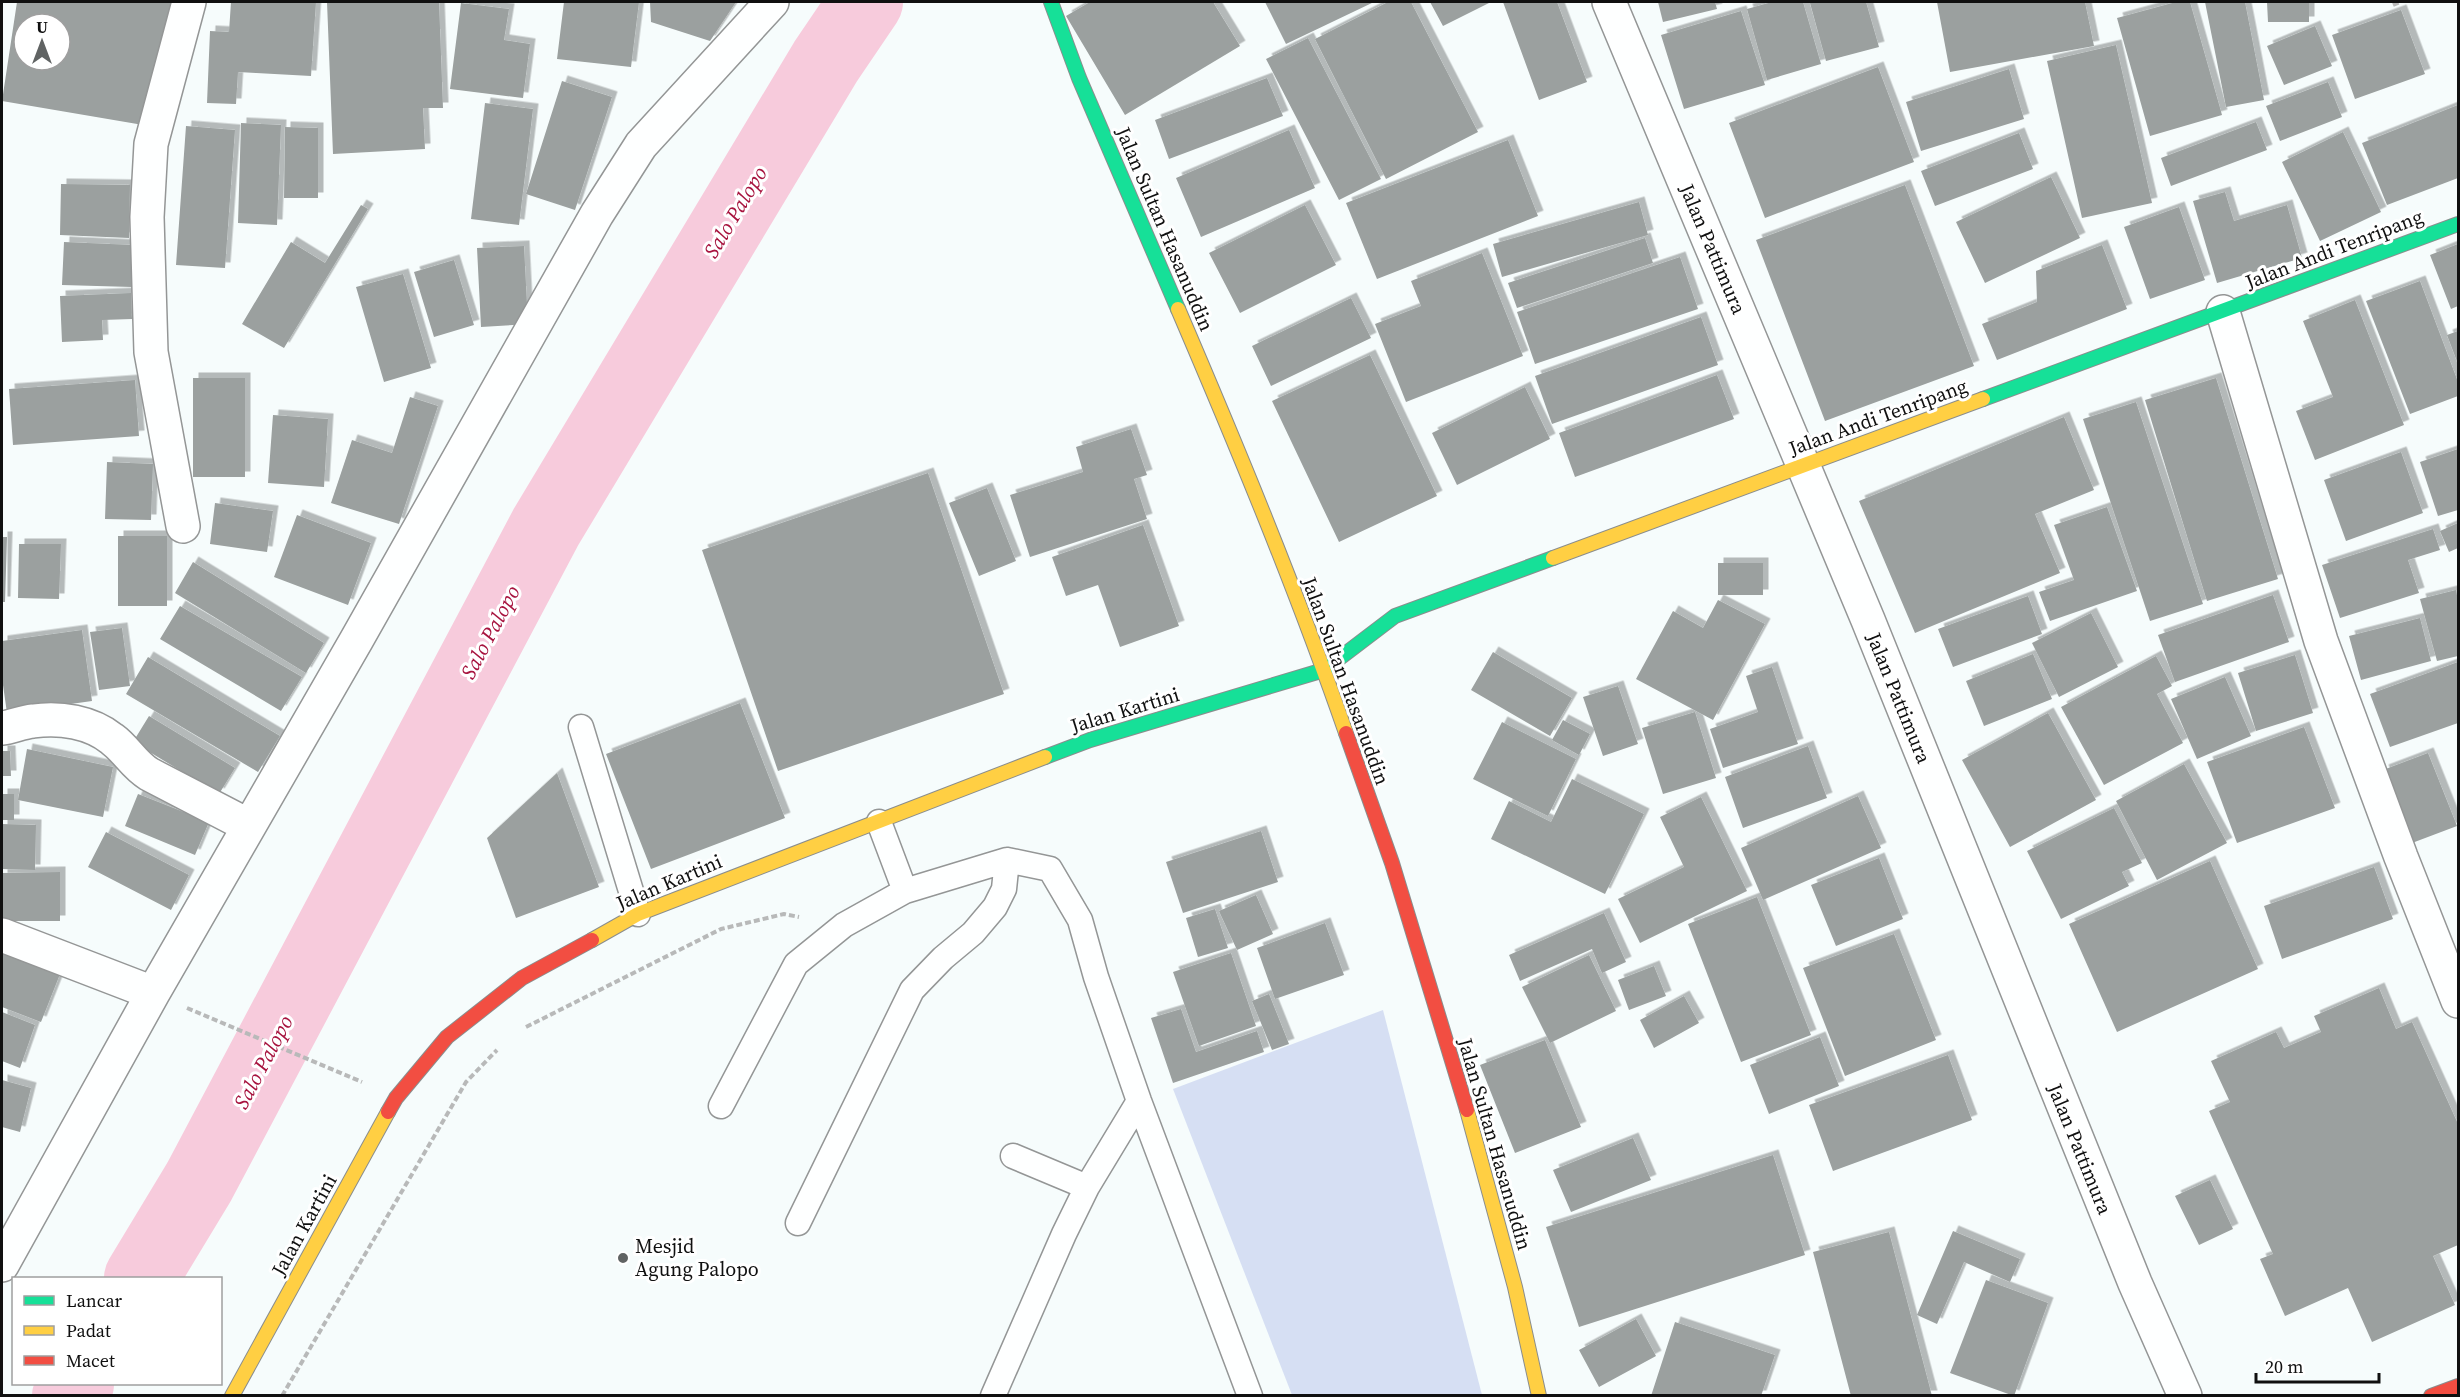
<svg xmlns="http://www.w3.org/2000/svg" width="2460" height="1397" font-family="'Source Serif 4',serif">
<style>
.green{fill:#d6dff3}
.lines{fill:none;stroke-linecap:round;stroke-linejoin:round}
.river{stroke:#f7cbdc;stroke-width:74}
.building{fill:#9ba09f;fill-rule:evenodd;filter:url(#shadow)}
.lane-casing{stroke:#949696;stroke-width:27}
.street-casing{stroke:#949696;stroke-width:36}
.fast-casing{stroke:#8a8d8d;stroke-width:16}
.slow-casing{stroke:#8a8d8d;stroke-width:16}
.jam-casing{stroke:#8a8d8d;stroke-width:16}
.path{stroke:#b8b9b9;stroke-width:4;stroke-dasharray:6 3;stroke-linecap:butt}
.lane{stroke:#feffff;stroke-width:24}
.street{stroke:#feffff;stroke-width:33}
.fast{stroke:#16e098;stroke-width:14}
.slow{stroke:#ffcf43;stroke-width:14}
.jam{stroke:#f24e42;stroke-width:14}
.poi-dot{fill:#606363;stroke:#fff;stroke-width:2}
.labels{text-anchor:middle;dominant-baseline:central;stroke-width:6;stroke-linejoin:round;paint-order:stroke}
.street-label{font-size:20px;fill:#101010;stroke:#fff}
.poi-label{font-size:20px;fill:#101010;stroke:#fff;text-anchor:start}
.water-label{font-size:21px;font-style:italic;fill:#a7143f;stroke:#fff}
</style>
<defs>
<filter id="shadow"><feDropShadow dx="5.5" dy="-5.5" stdDeviation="0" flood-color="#0004"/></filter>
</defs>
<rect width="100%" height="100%" fill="#f6fcfc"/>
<path class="green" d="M1383,1010L1482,1395H1292L1173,1089Z"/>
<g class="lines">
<path class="river" d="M141,1278L199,1182L546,527L826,61L866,2
M69,1396L77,1384"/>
</g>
<path class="building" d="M17,2H171L149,126L2,101ZM24,24H60V60H24Z
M231,2H316L311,76L238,72L236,104L207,103L210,31L229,32Z
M327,2H439L443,108H423L425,149L333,154Z
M564,2H639L631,67L557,59Z
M650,2H736L710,41L651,22Z
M1090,2H1213L1240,46L1125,115L1066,16Z
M1265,2H1374L1286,44Z
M1388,2H1411L1478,132L1386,179L1315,39Z
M1430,2H1491L1443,26Z
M1503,2H1557L1587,82L1539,100Z
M1658,2H1715L1717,9L1663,22Z
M1772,2H1803L1821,64L1767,80L1747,9Z
M1816,2H1866L1879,47L1826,61L1810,3Z
M1937,2H2085L2094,46L1950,72Z
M2176,2H2190L2222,115L2150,136L2117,18Z
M2205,2H2245L2264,100L2226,107Z
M2267,2H2309V22H2268Z
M461,3L509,9L504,40L530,44L523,98L450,89Z
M2401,10L2425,74L2355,99L2332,35Z
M1741,11L1765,85L1684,109L1661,35Z
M2315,26L2332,66L2284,85L2267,46Z
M1308,38L1381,179L1339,200L1266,59Z
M2116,45L2152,203L2082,218L2047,61Z
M1878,67L1914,162L1765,218L1729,123Z
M2009,69L2024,119L1921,151L1906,102Z
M1267,78L1283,116L1169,159L1155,120Z
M562,81L612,97L575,210L526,194Z
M2328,82L2342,117L2280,141L2266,106Z
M485,103L533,109L519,225L471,219Z
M2458,105V178L2387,205L2362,143Z
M2256,122L2267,150L2171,186L2161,158Z
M241,123L281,125L277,225L238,223Z
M186,126L235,130L225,268L176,265Z
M285,127L318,128V198H284Z
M1289,130L1315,188L1201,237L1176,178Z
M2343,132L2381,212L2320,241L2282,162Z
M2019,133L2033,169L1935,206L1921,171Z
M1508,140L1538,216L1377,279L1346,203Z
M2051,177L2080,238L1985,283L1956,222Z
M61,184L130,185L129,238L60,235Z
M1905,185L1974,366L1825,421L1756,240Z
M2225,192L2234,221L2287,205L2302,258L2217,283L2193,201Z
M1639,202L1648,235L1502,277L1493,244Z
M361,205L368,209L284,348L242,324L291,242L325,263Z
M1305,205L1336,265L1240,313L1209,253Z
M2179,207L2205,280L2150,299L2124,227Z
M1645,238L1653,263L1517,308L1508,283Z
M64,242L133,245L132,287L62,285Z
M2458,244V306L2451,309L2430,255Z
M2102,245L2127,309L1997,360L1982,324L2037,302L2036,271Z
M524,246L528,324L481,327L477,248Z
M1482,253L1523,356L1406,402L1375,324L1421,306L1411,281Z
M1680,257L1698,309L1535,364L1517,312Z
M454,260L474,325L434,337L414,272Z
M403,274L431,368L384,382L356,287Z
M2420,281L2458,382V396L2410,414L2366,301Z
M131,293L132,319L102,320L103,340L62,342L60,296Z
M1351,298L1371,338L1271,386L1252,346Z
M2355,300L2404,425L2315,460L2296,411L2333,397L2303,321Z
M1701,317L1718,365L1552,424L1535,376Z
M2458,331V364L2447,335Z
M1370,355L1437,496L1339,542L1272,401Z
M1717,375L1734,419L1575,477L1559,433Z
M193,378H245V477H193Z
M2216,378L2278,579L2207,601L2145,400Z
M135,380L139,436L13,445L9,389Z
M1525,387L1550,439L1457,485L1432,433Z
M410,397L438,406L399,524L331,503L352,440L392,453Z
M2136,402L2203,604L2150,621L2083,419Z
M273,415L328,419L324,487L268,483Z
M2064,417L2094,490L2035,514L2060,573L1915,633L1859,501Z
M1131,429L1147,475L1134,479L1147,519L1030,557L1010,495L1083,472L1076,447Z
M2458,449V510L2438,516L2420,462Z
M2401,452L2423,513L2346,541L2324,480Z
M107,462L153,464L151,520L105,519Z
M928,473L1004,694L778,771L702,550Z
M987,488L1016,561L979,576L949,503Z
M215,503L273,511L267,552L210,544Z
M2107,507L2137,591L2050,621L2039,592L2074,580L2054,525Z
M297,515L371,543L348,605L274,577Z
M2458,523V548L2449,552L2440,531Z
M1143,525L1179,626L1120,647L1098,585L1066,596L1052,557Z
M2433,529L2440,550L2408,560L2419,593L2340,618L2322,565Z
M118,536H167V606H118Z
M2,537H7L5,602H2Z
M19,544H61L59,599L18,598Z
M193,562L324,643L306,673L175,593Z
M1718,563H1763V595H1718Z
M2456,590L2458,601V656L2437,661L2420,599Z
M2273,595L2289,642L2175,682L2158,635Z
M2028,596L2042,634L1953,667L1938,629Z
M1718,600L1765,624L1713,720L1636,679L1673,611L1703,628Z
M180,606L302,677L281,711L160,639Z
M2091,613L2118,667L2059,697L2032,643Z
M2420,618L2431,661L2361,680L2349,636Z
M122,628L130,686L99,690L90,632Z
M82,630L92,701L7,713L2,678V641Z
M1493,652L1572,698L1550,736L1471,690Z
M2033,654L2052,699L1984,726L1966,681Z
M2295,655L2313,713L2256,731L2238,673Z
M2156,656L2172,686L2157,694L2183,743L2104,785L2061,707Z
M148,657L280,736L258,772L126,694Z
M2458,662V723L2390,747L2370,694Z
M1772,667L1798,744L1723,768L1710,729L1758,712L1746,676Z
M2225,677L2251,736L2197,759L2171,699Z
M1618,686L1638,744L1603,756L1583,697Z
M740,703L785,818L651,869L606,754Z
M1695,712L1716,778L1663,794L1642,728Z
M2048,713L2096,800L2010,847L1962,760Z
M149,716L235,768L219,794L133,742Z
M1563,720L1590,734L1579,755L1552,740Z
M1502,722L1576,759L1548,816L1473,779Z
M2304,727L2335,808L2237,843L2207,762Z
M1808,746L1827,798L1743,828L1725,777Z
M27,749L113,767L103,817L18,800Z
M2,751H10L11,776H2Z
M2428,753L2457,826L2412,843L2383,770Z
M2184,764L2227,843L2157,880L2116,801Z
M557,773L599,887L516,918L487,838Z
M1572,779L1644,814L1605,894L1491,839L1509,801L1551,822Z
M2,794H14V820H2Z
M138,794L209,822L195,855L125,826Z
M1858,796L1881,848L1763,900L1741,848Z
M1701,797L1747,891L1640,943L1618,899L1684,867L1660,817Z
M2114,808L2142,863L2122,872L2129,886L2061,919L2027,851Z
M2,824L36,825L35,870L2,869Z
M1261,831L1278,882L1183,913L1166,862Z
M106,832L189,875L171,910L88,867Z
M1879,858L1903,919L1836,946L1811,885Z
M2210,861L2258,969L2117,1032L2069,924Z
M2374,867L2393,919L2282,959L2264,906Z
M60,872V921H2V873Z
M1256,895L1273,934L1237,950L1219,911Z
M1757,897L1811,1035L1741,1062L1688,924Z
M1215,909L1228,948L1198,957L1186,918Z
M1604,913L1626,962L1602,973L1592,949L1520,981L1509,955Z
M1325,923L1344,975L1275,999L1257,948Z
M1894,934L1936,1040L1845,1076L1803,968Z
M2,951L64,964L41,1022L2,1007Z
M1231,953L1256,1026L1199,1046L1173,972Z
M1589,955L1616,1011L1550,1043L1522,987Z
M1654,966L1666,996L1629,1010L1618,980Z
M2379,988L2396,1029L2412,1022L2458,1124V1245L2433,1256L2455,1305L2372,1342L2348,1288L2285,1316L2260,1259L2273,1254L2209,1111L2230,1102L2211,1061L2276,1032L2284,1048L2321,1032L2314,1016Z
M1269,994L1289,1044L1272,1050L1252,1001Z
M1684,996L1699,1023L1654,1048L1640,1020Z
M1181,1009L1196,1052L1257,1031L1264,1052L1173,1083L1151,1018Z
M2,1012L35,1025L20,1068L2,1061Z
M1820,1037L1839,1086L1769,1114L1750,1065Z
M1545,1040L1581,1127L1515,1153L1480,1065Z
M1948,1055L1972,1120L1833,1171L1809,1105Z
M2,1080L31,1088L20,1132L2,1127Z
M1633,1138L1651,1180L1571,1212L1553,1170Z
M1773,1155L1805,1255L1579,1327L1546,1227Z
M2210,1180L2233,1229L2199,1245L2175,1196Z
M1953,1231L2020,1259L2010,1282L1964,1262L1937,1324L1917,1315Z
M1889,1232L1932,1396H1851L1813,1252Z
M1986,1280L2048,1303L2014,1396L1950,1373Z
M1636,1319L1656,1356L1599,1387L1579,1350Z
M1675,1322L1775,1355L1761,1396H1651Z"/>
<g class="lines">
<defs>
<path id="lane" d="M581,727L638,914
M879,822L905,891
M721,1106L796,964L844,925L905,891L1007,860L1050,869L1080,920L1096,977L1139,1101L1250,1396
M1013,1156L1087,1187
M798,1223L912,990L943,958L973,933L995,907L1004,889L1007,860
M993,1396L1064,1234L1087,1187L1139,1101"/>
<path id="street" d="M1609,2L1868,620L2135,1283L2185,1396
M2223,312L2321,641L2401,857L2458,1001
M183,526L151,352L147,217L151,144L189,2
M2,728C12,727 22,722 33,721C60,717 91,722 112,739C126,749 134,765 149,774L249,826
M2,935L153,993
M2,1265L153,993L357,639L597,214L641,145L772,2"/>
<path id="fast" d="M1051,2L1079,78L1178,309
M1983,399L2458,224
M1045,757L1090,740L1324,670L1395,616L1553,558"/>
<path id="slow" d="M1178,309C1238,449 1296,589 1346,733
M1553,558L1983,399
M592,940L638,914L1045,757
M1467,1110L1515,1287L1539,1396
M232,1396L388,1112"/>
<path id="jam" d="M1346,733L1392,863L1467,1110
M388,1112L396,1098L447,1037L522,978L592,940
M2431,1396L2458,1386"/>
</defs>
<use href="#lane" class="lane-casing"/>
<use href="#street" class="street-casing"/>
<use href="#fast" class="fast-casing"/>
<use href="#slow" class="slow-casing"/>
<use href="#jam" class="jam-casing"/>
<path class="path" d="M2393,5L2400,2
M187,1008L362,1082
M526,1027L721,929L784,914L799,917
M282,1396L466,1082L497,1050"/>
<use href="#lane" class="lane"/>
<use href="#street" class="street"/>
<use href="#fast" class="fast"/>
<use href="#slow" class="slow"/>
<use href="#jam" class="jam"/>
</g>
<circle class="poi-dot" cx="623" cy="1258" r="6"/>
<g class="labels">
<g class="street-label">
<text transform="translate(1165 229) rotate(67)">Jalan Sultan Hasanuddin</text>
<text transform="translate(1713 249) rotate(67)">Jalan Pattimura</text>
<text transform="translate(2334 249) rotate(-21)">Jalan Andi Tenripang</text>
<text transform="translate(1878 417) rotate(-20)">Jalan Andi Tenripang</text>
<text transform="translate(1346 681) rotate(70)">Jalan Sultan Hasanuddin</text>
<text transform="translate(1899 698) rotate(68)">Jalan Pattimura</text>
<text transform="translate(1125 710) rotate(-17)">Jalan Kartini</text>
<text transform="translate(669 882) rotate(-23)">Jalan Kartini</text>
<text transform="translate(1495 1144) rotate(74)">Jalan Sultan Hasanuddin</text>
<text transform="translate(2080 1149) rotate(68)">Jalan Pattimura</text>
<text transform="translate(304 1225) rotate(-61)">Jalan Kartini</text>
</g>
<g class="poi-label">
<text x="635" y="1246">Mesjid<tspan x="635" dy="23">Agung Palopo</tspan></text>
</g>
<g class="water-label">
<text transform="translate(735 212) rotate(-59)">Salo Palopo</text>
<text transform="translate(490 632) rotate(-62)">Salo Palopo</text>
<text transform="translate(263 1062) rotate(-62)">Salo Palopo</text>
</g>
</g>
<rect width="2460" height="1397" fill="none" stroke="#101010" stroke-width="6"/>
<rect x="12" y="1277" width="210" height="108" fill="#ffffff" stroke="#9f9f9f" stroke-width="1.5"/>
<rect x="24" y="1296" width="30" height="9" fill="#16e098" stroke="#9f9f9f" stroke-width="1.5"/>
<text x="66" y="1307" font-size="18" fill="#101010">Lancar</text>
<rect x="24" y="1326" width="30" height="9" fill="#ffcf43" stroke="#9f9f9f" stroke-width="1.5"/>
<text x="66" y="1337" font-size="18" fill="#101010">Padat</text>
<rect x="24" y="1356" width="30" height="9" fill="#f24e42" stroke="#9f9f9f" stroke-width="1.5"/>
<text x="66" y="1367" font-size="18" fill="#101010">Macet</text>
<g transform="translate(42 42)"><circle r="28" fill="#ffffff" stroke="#9f9f9f" stroke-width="1.5"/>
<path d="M0-4.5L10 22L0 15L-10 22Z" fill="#606363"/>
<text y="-9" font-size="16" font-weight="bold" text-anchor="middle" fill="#101010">U</text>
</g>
<path d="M2256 1373v9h123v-9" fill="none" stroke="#101010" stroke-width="3"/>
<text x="2265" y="1373" font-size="18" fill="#101010" stroke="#ffffff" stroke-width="4.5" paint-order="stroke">20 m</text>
</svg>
